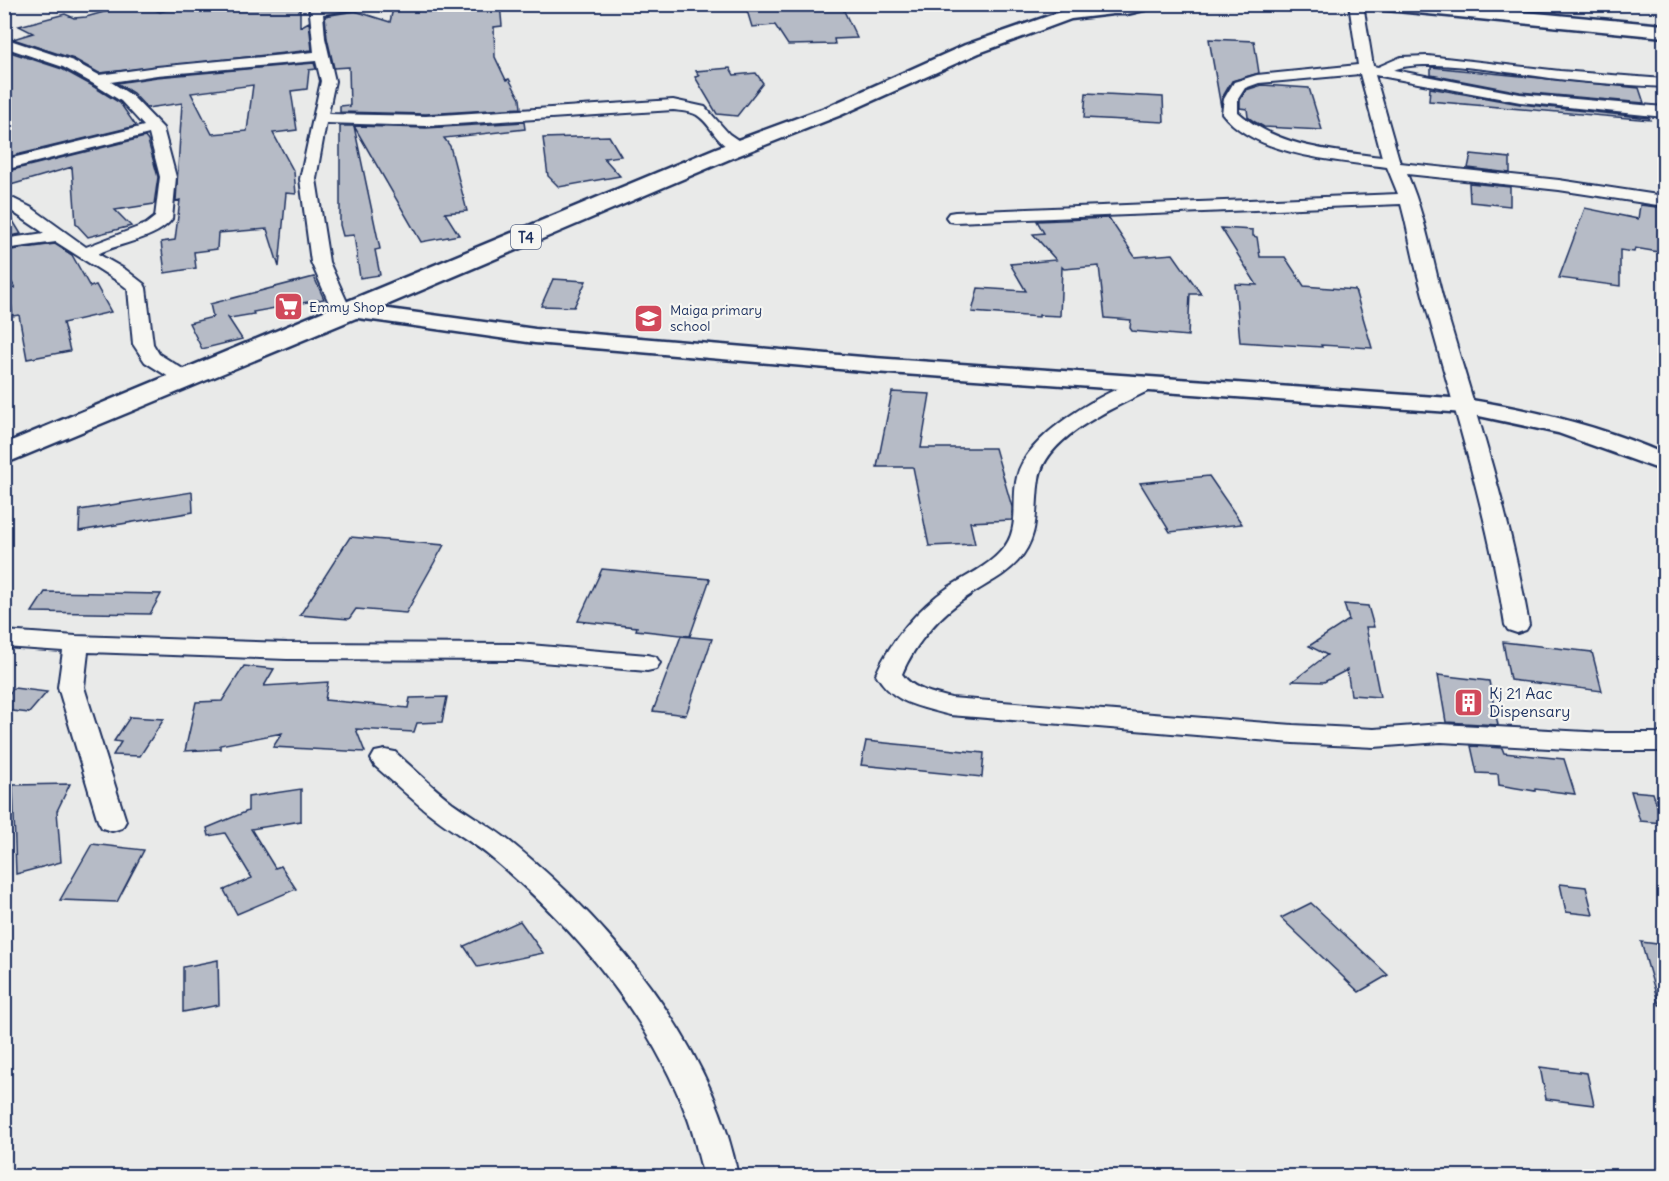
<svg xmlns="http://www.w3.org/2000/svg" width="1669" height="1181" font-family="Delius,sans-serif">
<style>
.building{fill:#b6bbc6;stroke:#1b2f5e;stroke-width:1.5;fill-rule:evenodd}
.lines{fill:none;stroke-linecap:round;stroke-linejoin:round}
.minor-casing{stroke:#1b2f5e;stroke-width:4}
.tertiary-casing{stroke:#1b2f5e;stroke-width:5}
.primary-casing{stroke:#1b2f5e;stroke-width:5}
.trunk-casing{stroke:#1b2f5e;stroke-width:5}
.minor{fill:#f6f6f2;fill-rule:evenodd}
.tertiary{fill:#f6f6f2;fill-rule:evenodd}
.primary{fill:#f6f6f2;fill-rule:evenodd}
.trunk{fill:#f6f6f2;fill-rule:evenodd}
.labels{text-anchor:middle;dominant-baseline:central;stroke-width:4.5;stroke-linejoin:round;paint-order:stroke}
.far-poi-label{font-size:14px;fill:#1b2f5e;stroke:#f6f6f2;text-anchor:start}
.shield{fill:#f6f6f2;stroke:#5d6b8a;stroke-width:1.5}
.shield-label{font-size:15px;font-weight:bold;fill:#1b2f5e}
.poi-label{font-size:16px;fill:#1b2f5e;stroke:#f6f6f2;text-anchor:start}
</style>
<rect width="100%" height="100%" fill="#e9eae9"/>
<filter id="ink" filterUnits="userSpaceOnUse"><feTurbulence type="fractalNoise" baseFrequency=".0167" numOctaves="2"/><feDisplacementMap in="SourceGraphic" scale="12" xChannelSelector="R" yChannelSelector="G"/><feConvolveMatrix kernelMatrix="1 2 1 2 8 2 1 2 1" color-interpolation-filters="sRGB"/></filter>
<g filter="url(#ink)">
<path class="building" d="M133,4H141L160,12L187,4H300V27L309,22L312,50L99,73L74,59L13,39L33,33L19,26L65,14L74,18L86,17Z
M394,4H500L502,26L494,27L495,57L506,80L509,79L520,99L521,108L426,114L340,112V106L349,105L350,108L349,67L334,68L327,38L325,16L355,11L390,22Z
M745,4H813L814,7L843,9L857,38L834,39L835,44L788,45L775,25L752,27Z
M1209,39L1254,41L1259,73L1232,81L1222,98L1221,107Z
M4,50L62,69L91,85L120,103L136,126L4,158Z
M314,63L316,69L309,70L307,89L291,91L297,130L273,133L294,172L296,194L286,193L279,267L267,229L218,233L217,249L194,252L196,268L165,273L161,242L175,240L180,200L176,201L182,103L147,108L133,93L117,83L157,77ZM253,85L247,131L212,134L191,93Z
M1431,67L1639,88L1644,103L1520,92L1431,75Z
M730,68L734,75L756,73L763,83L737,116L717,114L695,77L699,76L696,71Z
M1262,85L1309,88L1322,130L1264,127L1255,122L1248,117L1247,109L1240,108V100L1246,90Z
M1430,88L1520,104L1649,118L1650,120L1429,101Z
M1086,93L1163,97L1164,122L1084,118Z
M524,122L525,129L444,138L450,146L467,211L445,213L459,235L421,242L354,126L426,128Z
M340,126H354L380,249L375,250L380,275L360,278L354,235L343,236L340,225Z
M609,136L621,156L604,158L620,176L559,187L548,176L543,138Z
M145,137L148,141L158,177L154,204L115,210L131,226L88,237L76,224L72,167L4,187V172Z
M1471,154L1510,158V173L1468,168Z
M1469,183L1510,187V206L1470,202Z
M1640,205L1665,208V253L1635,248L1634,252L1620,250V286L1559,278L1585,208L1638,219Z
M4,209L7,211L21,234L4,237Z
M1109,218L1135,257L1173,254L1201,294H1190L1188,336L1132,331L1130,328L1131,320L1105,318L1099,266L1064,269L1062,267L1060,316L1039,315V317L972,312L978,288L1026,291L1010,264L1056,260L1033,234L1044,233L1037,221Z
M1221,228L1253,230V236L1257,237L1260,257H1285L1304,286L1355,290L1372,348L1321,345L1322,347L1240,342L1235,284L1257,285Z
M55,244L72,255L90,287L96,285L111,312L63,323L70,351L27,359L19,315L13,316L9,289L15,288L4,269V251Z
M314,277L324,299L253,312L254,314L230,318L227,316L242,339L202,349L189,323L213,317L210,304Z
M553,279L586,281L574,307L541,306Z
M892,392L930,394L921,448H995L1012,507V520L970,522L975,544L929,546L913,467H877Z
M1209,476L1242,524L1170,532L1140,483Z
M192,492L193,512L79,531L80,510Z
M350,537L444,545L406,613L356,609L349,619L300,615Z
M602,569L710,579L690,636L636,630L637,627L578,621Z
M45,592L161,594L150,614L32,612Z
M1344,604L1368,606L1374,627H1366L1380,697L1351,695L1347,670L1324,682L1293,681L1327,655L1309,646L1349,620Z
M681,636L712,639L686,715L653,711Z
M1503,642L1592,652L1602,691L1510,680Z
M244,666L274,669L264,686L328,682L325,700L408,708L410,698L447,697L442,722L417,723L414,732L356,729L365,752L273,747L282,733L220,745V749L185,751L196,702L222,701Z
M1438,675L1489,681L1498,725L1446,722Z
M14,688L47,692L29,713L4,710V699Z
M130,717L164,719L140,756L113,755L121,742L114,741Z
M866,741L984,753L982,777L861,765Z
M1471,746L1502,748L1504,753L1564,759L1575,794L1535,789V791L1499,785L1498,774L1477,773Z
M70,784L57,811L61,862L16,874L13,785Z
M301,789V821L251,829L275,868L281,866L296,889L237,914L224,890L252,878L225,833L209,836L207,828L248,811V797Z
M1631,791L1653,793L1663,823L1640,821Z
M92,844L144,850L117,902L60,900Z
M1560,884L1586,887L1593,915L1566,912Z
M1311,903L1388,975L1359,992L1281,918Z
M520,921L543,953L478,967L464,946Z
M1641,942L1665,945V1004L1659,1005Z
M218,960L219,1005L183,1012V967Z
M1540,1067L1587,1073L1594,1105L1546,1099Z"/>
<g class="lines">
<defs>
<path id="minor" d="M309,4H366L360,8L323,14L325,38L335,81L328,114L426,116L673,100L705,107L729,134L748,147L740,152C715,146 714,126 697,115C690,111 680,111 673,110L426,126L326,123L316,179L329,262L348,304L359,307L361,311L359,315L352,317L333,312L311,262L300,179L321,81L316,61L157,75L111,82L131,95L163,128L176,177L172,219C156,240 120,242 98,254L126,270L144,284L146,288L153,344L159,354L194,376L197,380L194,384H180L145,362L133,344L128,289L119,282L56,242L4,249V239L44,233L4,206V194L32,208L86,247L146,224L155,217L160,177L149,134L4,170V160L144,126L121,101L92,83L63,67L4,47V38L73,61L99,75L157,67L314,52Z
M1349,4H1363L1373,66L1378,67L1401,57L1428,56L1560,71L1664,79V87C1629,85 1593,83 1558,79C1523,75 1422,56 1394,70L1520,94L1664,107V117L1520,102L1375,75L1400,163L1559,180L1664,196V206L1559,190L1407,174C1426,217 1433,265 1446,310C1477,415 1511,517 1529,625L1526,630L1517,633L1508,630L1505,625C1487,507 1449,395 1419,280C1412,255 1408,229 1401,204L955,222L949,221L946,217L949,213L955,212L1398,194L1387,167C1337,161 1255,156 1222,113L1224,99L1234,82L1257,75L1358,65ZM1360,74L1382,157C1332,151 1277,147 1238,112V99L1245,88L1259,83Z
M1147,378L1154,380L1157,384L1154,388C1118,406 1046,435 1039,479C1034,509 1041,535 1018,561C1005,576 986,584 970,595C941,613 915,643 902,674C913,690 933,693 951,698L1293,725L1374,729L1441,724L1605,733H1664V751H1605L1441,742L1374,747L1293,743L950,715C919,706 893,704 876,674C891,640 918,608 949,587C966,576 987,567 1001,551C1021,531 1011,502 1017,477C1026,435 1107,388 1147,378Z
M4,631L76,636L287,643L518,644L647,655L656,657L660,663L656,669L647,671L518,660L287,659L88,652L84,687L126,821L122,828L112,831L102,828L98,821L58,687L63,651L4,647Z
M385,750L395,752C414,769 433,788 453,803C473,817 494,828 513,844C614,926 713,1046 738,1176H704C698,1157 695,1138 688,1119C649,1016 577,930 493,859C475,843 453,832 434,817C413,801 395,783 375,766L371,759L375,752Z"/>
<path id="tertiary" d="M352,304L535,329L874,358L1465,399C1533,410 1601,426 1664,454V471L1558,433L1465,413L874,372L535,343L344,316L341,311L344,306Z"/>
<path id="primary" d="M1367,4H1440L1664,25V37L1376,9Z"/>
<path id="trunk" d="M1083,4H1156L1153,8L1127,14H1113L1071,19L979,53L841,115L732,158L361,316L4,464V444L716,148L827,107L965,45Z"/>
</defs>
<use href="#minor" class="minor-casing"/>
<use href="#tertiary" class="tertiary-casing"/>
<use href="#primary" class="primary-casing"/>
<use href="#trunk" class="trunk-casing"/>
<use href="#minor" class="minor"/>
<use href="#tertiary" class="tertiary"/>
<use href="#primary" class="primary"/>
<use href="#trunk" class="trunk"/>
</g>
</g>
<defs>
<symbol id="supermarket-square" viewBox="-11 -11 22 22"><rect x="-9" y="-9" width="18" height="18" rx="4" fill="#d1495b" stroke="#f6f6f2"/><path d="M-6-5.5h2.5l.6 2H6L4.5 2H-2.5L-4.4-4H-6ZM-1.5 3.2a1.3 1.3 0 1 0 .1 0ZM3 3.2a1.3 1.3 0 1 0 .1 0Z" fill="#fff"/></symbol>
<symbol id="school-square" viewBox="-11 -11 22 22"><rect x="-9" y="-9" width="18" height="18" rx="4" fill="#d1495b" stroke="#f6f6f2"/><path d="M0-5L7-2L0 1L-7-2ZM-4 1L0 2.5L4 1V4Q0 6-4 4Z" fill="#fff"/></symbol>
<symbol id="building-square" viewBox="-11 -11 22 22"><rect x="-9" y="-9" width="18" height="18" rx="4" fill="#d1495b" stroke="#f6f6f2"/><path d="M-4-6H4V6H1V3H-1V6H-4ZM-2.5-4.3h1.7v1.8h-1.7ZM.8-4.3h1.7v1.8H.8ZM-2.5-1h1.7V.8h-1.7ZM.8-1h1.7V.8H.8Z" fill="#fff"/></symbol>
</defs>
<g fill-rule="evenodd">
<use href="#supermarket-square" x="272" y="290" width="33" height="33"/>
<use href="#school-square" x="632" y="302" width="33" height="33"/>
<use href="#building-square" x="1452" y="686" width="33" height="33"/>
</g>
<g class="labels">
<g class="far-poi-label">
<text x="309" y="307">Emmy Shop</text>
<text x="670" y="310">Maiga primary<tspan x="670" dy="16">school</tspan></text>
</g>
<rect class="shield" x="511" y="225" width="30" height="24" rx="4.5"/>
<g class="shield-label">
<text x="526" y="237">T4</text>
</g>
<g class="poi-label">
<text x="1489" y="693">Kj 21 Aac<tspan x="1489" dy="18">Dispensary</tspan></text>
</g>
</g>
<rect width="1669" height="1181" fill="none" stroke="#f6f6f2" stroke-width="24"/>
<rect x="12" y="12" width="1645" height="1157" fill="none" stroke="#1b2f5e" stroke-width="2" filter="url(#ink)"/>
</svg>
